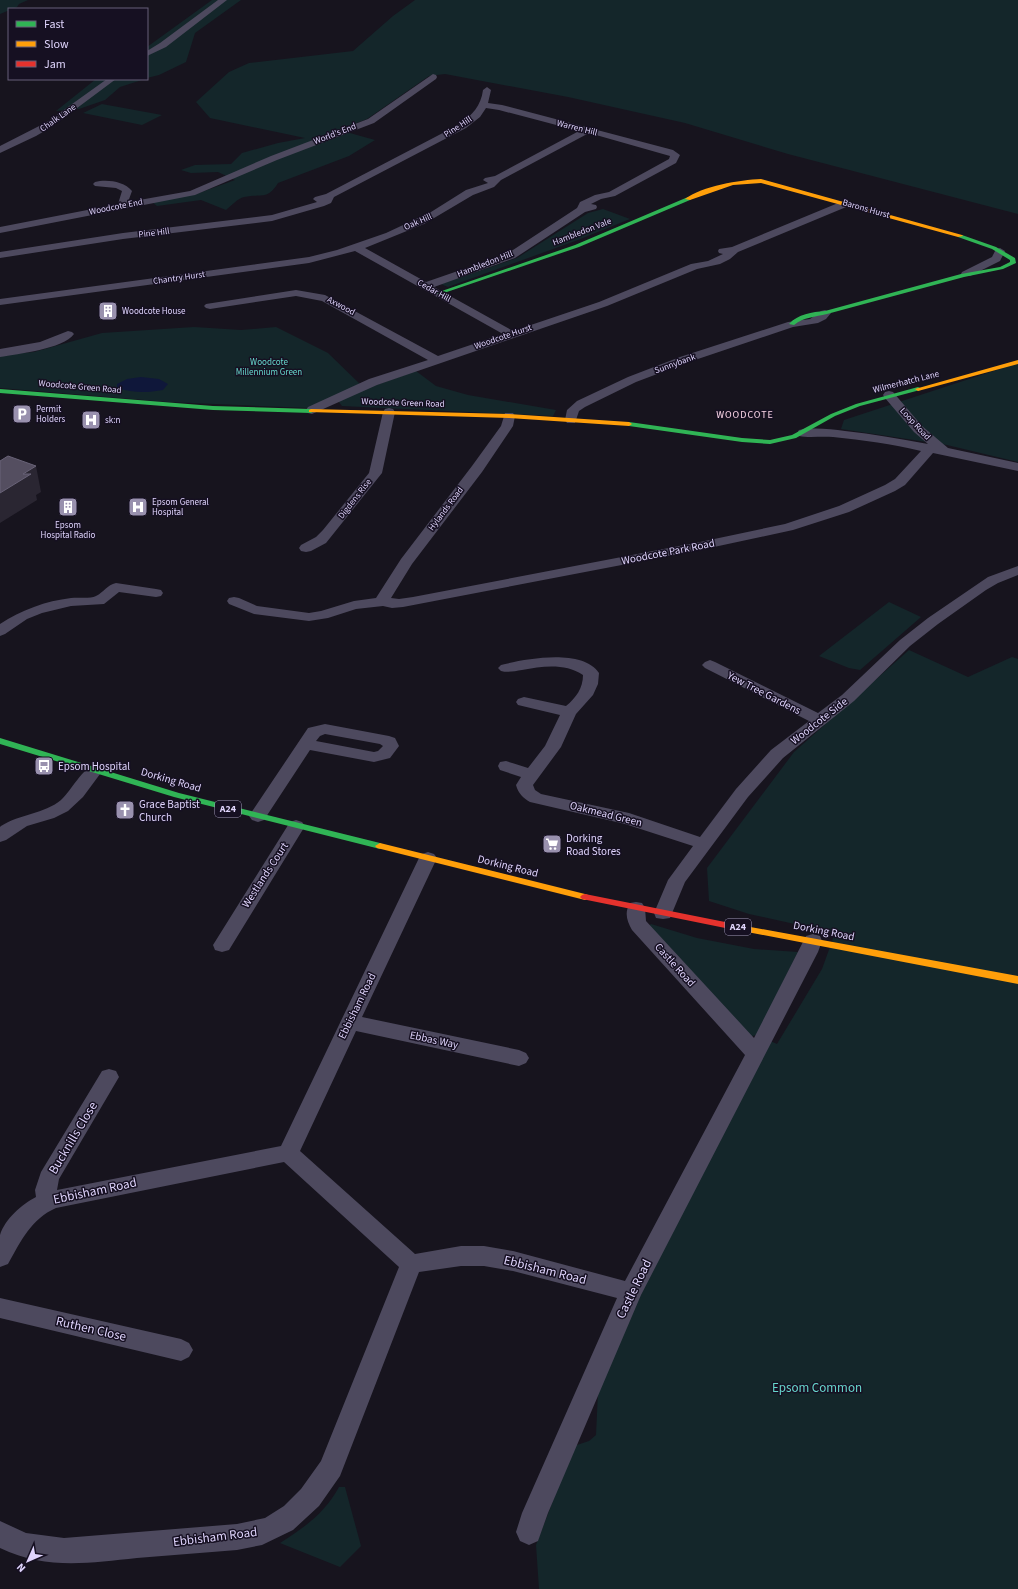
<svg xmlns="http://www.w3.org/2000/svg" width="1018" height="1589" font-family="'Source Sans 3',sans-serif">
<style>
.green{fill:#14262a}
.water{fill:#0f173a}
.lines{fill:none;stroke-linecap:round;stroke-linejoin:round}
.street{fill:#4d495e;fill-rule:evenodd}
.fast{fill:#30b455;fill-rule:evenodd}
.slow{fill:#ff9f0a;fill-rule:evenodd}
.jam{fill:#e5322d;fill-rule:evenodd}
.shaded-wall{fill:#2a2632}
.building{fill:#544e60;stroke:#696378}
.labels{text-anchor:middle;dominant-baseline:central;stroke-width:3;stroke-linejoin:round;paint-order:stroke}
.far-street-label{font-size:9px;fill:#dfd4fc;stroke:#161022}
.far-poi-label{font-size:9px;fill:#dfd4fc;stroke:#161022;text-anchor:start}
.far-park-label{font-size:9px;fill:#66d6cc;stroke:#161022}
.far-neighbourhood-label{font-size:10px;letter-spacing:1px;fill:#fcd6e8;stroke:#161022}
.shield{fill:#161022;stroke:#a399bb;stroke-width:1}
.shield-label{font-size:10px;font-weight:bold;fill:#dfd4fc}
.street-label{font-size:11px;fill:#dfd4fc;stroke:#161022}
.poi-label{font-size:11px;fill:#dfd4fc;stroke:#161022;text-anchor:start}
.near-street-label{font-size:13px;fill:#dfd4fc;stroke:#161022}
.near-park-label{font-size:13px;fill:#66d6cc;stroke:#161022}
</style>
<rect width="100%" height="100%" fill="#17141e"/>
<path class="green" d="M0,0H28L19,4L17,7L0,14Z
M212,0H241L195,33L186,62L159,75L147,78V47Z
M415,0H1018V214L788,154L685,123L568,97L445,74L429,76L367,119L339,130L375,140L349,156L278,183C267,201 261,193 244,197C238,198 231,206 226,210L201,200L157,206L152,202L196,194L235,180L218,172L191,173L181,170L195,165L231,164L242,153L278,143L305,138L210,118L196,102L229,72L249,63L353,51L393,16Z
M96,79H145L120,87L105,100L79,109L56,111Z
M102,104L162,115L142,125L83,113Z
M603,209L630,219L578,240L448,287L441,284L517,258L588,213Z
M194,327L241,330L276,327L328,353L363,387L309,408L168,402L0,388V355L34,352L102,333Z
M1018,363V462L947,445L841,429L844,420Z
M416,371L436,386L468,395L556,410L553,416L342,406L338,401L362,390Z
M889,602L921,617L860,670L849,668L819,656Z
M909,650L968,677L1012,657L1018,659V1589H539L536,1545L574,1446L589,1441L596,1435L598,1392L637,1297L768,1040L777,1044L822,969L835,933L749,914L709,901L707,868L794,752Z
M651,924L697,938L754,949L798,952L757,1035L748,1037L648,927Z
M339,1487H345L361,1546L340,1567L280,1543C305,1527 324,1514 339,1487Z"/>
<path class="water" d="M141,377L159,379L168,384L163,390C147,393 133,393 117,388V384L127,379Z"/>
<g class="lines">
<path class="street" d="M218,0H227L166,47L147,56V51L160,43Z
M433,74L436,75L437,77L436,79L374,123L277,160L195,195L0,233V227L118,204L122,191L116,188L95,186L93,184L95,182C106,179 124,181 132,191L128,202L190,191L271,156L368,119Z
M107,79H116L53,126L36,136L0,153V146L47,122Z
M487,87L491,90L488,103L502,105L673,150L680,155L676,163L615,196L601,199L591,204L596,205L597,207L596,209L585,212L515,258L434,287L513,331L599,302L691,264L708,261L723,254L719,253L718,251L719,249L732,247L843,201L847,200L852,203L851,205L738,252L730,259L720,264L697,269L607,306L377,385L312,414L308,413L306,410L308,407L369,379L428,360L322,301L296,296L210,309L206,308L204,306L206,304L296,290L325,295L438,356L503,334L355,251L309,263L0,305V299L309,257L337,250L386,233L431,212L466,190L488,183L483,180L485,178L495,176L579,131L499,110L486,108L480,117L466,128L334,197L331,203L324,206L272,221L123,239L0,258V252L123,233L272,215L317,202L313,199L315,197L326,194L460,124C472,115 481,106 483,90ZM589,133L670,156L669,159L609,192L595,195L580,202L577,208L507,254L426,282L365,248L424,224L473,195L494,187L501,180Z
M1000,248L1005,251L1000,261L970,276H962L961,274L962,272L992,257L996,249Z
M825,310L831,313L826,319L818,323L793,327L689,362L636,382L585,407L579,411L575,423H567L565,420L567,410L577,401L628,377L680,357L788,322L810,319L821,311Z
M68,331L72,332L74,334C63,349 18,354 0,357V349L40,342Z
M889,391L893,392L922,426L948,448L1018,463V471L933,453L905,485L895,491L849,512L793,530L700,550L403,607L392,608L383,606L356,609L328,618L309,621L254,614L229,604L227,601L229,598L234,597L239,598L257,606L309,613L321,611L354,601L376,598L401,559L472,466L501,426L505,413H513L515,416L513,426L482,472L412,564L391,598L399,599L413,597L700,542L785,524L839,506L885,485L895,479L921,451C892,444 863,440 833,437C821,436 809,438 799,436L797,433L799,430C813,427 830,429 845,431C873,434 900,439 928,444L914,432L885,398L883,395L885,392Z
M389,408L393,409L395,412L382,473L326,543L311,551L306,552L301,551L299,548L301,545L316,537L323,530L369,473L383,412L385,409Z
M1018,566V575L998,583L986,590L938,624L910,646L854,701L783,758L748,797L685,882L670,918L663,919L656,918L654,913L668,880L693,846L625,824L530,802C523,798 518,793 516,785L521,777L500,770L498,766L500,762L506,761L528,768L545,746L560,715L518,705L516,702L518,699L524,697L566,706C576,698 583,688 583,675C565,663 543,666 522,670C515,671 508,673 501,671L498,668L501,665C525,659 582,648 599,673L598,684L593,695L576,714L561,747L533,785L535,790L541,794L629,813L700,837L736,789L771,750L809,721L705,668L702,665L705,662L710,660L715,662L818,713L842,695L900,640L928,618L988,577Z
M116,583L156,589L161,590L163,593L161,596L156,597L119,592L104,604L71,606L42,613L27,619L5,634L0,636V624C21,610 46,601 71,598C79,597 90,599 96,596C104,592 107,585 116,583Z
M325,724L389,736L395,738L399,746L390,758L374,762L310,750L264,820L258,822L252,820L249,816L308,728ZM325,734L380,744L383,746L378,751L374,752L316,741L320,736Z
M95,765L101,766L103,770L83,797L68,811L54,818L27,826L6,840L0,842V827L1,826C20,814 44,814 61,800C72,790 82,768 95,765Z
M296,820L302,822L305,826L229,950L222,952L215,950L213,945L290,822Z
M428,852L434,854L437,858L362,1017L519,1050L526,1053L529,1058L526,1063L519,1066L356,1031L300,1151L415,1254L461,1246H484L513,1251L625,1281L745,1055L632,930C627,921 624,913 630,903L636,902L642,903L645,908L646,921L754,1038L806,936L813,934L820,936L822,941L818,952L641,1295L548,1513L538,1541L529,1545L520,1541L516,1532L522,1513L617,1298L513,1271L484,1266H461L419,1272L340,1476L319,1506L293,1530L262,1545L237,1550C204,1553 170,1555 137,1558C88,1563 46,1570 0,1548V1521L26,1533L64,1538L237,1524L265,1518L284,1506L301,1489L321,1461L399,1267L284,1162L56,1208C31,1219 21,1241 8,1264L0,1267C0,1257 0,1244 0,1235C5,1219 22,1204 36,1197L35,1190L41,1172L102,1071L109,1069L116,1071L119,1077L59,1179L57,1190L281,1146L419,858L422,854Z
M0,1298L181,1339L189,1343L193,1350L189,1357L181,1361L0,1318Z"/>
<path class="fast" d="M688,197L691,199L690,200L579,247L441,294L436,293L575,245Z
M958,235H962L996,247L1015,258L1016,263L1003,269L964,277L827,314C815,317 804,317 794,325L789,324C798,314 812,312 825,311L961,274L1000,267L1010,262V260L992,249L958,237Z
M918,387L920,388V390L860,406L835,416L796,438L770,444L742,442L629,426L626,424L629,422L742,438L770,440L792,435L831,414L856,404Z
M0,389L213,406L311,409L314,411L311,413L213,410L0,393Z
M0,738L179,793L380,843L385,846L380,849L174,797L0,744Z"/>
<path class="slow" d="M761,179L962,235L963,236L958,237L761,183L733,185L690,200L685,199C702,186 740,180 761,179Z
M1018,360V364L918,391L915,389Z
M311,409L509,414L629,422L632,424L629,426L509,418L309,412V410Z
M380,843L585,894L588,895L590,897L588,899L585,900L377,848L375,846Z
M745,926L1018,976V984L742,931L740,929L742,927Z"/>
<path class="jam" d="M585,894L745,926L748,927L750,929L748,931L745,932L582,899L580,897L582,895Z"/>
</g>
<path class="shaded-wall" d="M36,466L41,492L36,495L37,500L0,523V493L23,474Z"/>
<path class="building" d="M8,456L36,466L23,474H31L0,493V461Z"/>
<defs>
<symbol id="building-square" viewBox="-11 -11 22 22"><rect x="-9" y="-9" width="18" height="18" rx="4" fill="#9991ae" stroke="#161022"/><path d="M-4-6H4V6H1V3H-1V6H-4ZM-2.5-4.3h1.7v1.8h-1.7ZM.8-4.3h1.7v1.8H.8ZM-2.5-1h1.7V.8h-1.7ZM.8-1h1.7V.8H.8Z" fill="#fff"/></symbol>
<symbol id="parking-square" viewBox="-11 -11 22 22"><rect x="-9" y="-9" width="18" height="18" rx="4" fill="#9991ae" stroke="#161022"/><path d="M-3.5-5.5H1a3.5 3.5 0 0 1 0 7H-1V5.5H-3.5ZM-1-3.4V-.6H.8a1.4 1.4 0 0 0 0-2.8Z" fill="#fff"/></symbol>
<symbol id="hospital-square" viewBox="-11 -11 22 22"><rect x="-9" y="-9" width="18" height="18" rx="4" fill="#9991ae" stroke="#161022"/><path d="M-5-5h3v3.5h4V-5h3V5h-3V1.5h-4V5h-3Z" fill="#fff"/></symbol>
<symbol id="bus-square" viewBox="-11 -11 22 22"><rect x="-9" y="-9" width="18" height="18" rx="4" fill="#9991ae" stroke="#161022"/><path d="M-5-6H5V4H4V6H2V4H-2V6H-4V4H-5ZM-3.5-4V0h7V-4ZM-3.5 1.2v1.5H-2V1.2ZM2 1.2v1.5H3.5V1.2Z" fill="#fff"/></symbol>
<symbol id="church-square" viewBox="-11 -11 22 22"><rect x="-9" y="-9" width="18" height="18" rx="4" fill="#9991ae" stroke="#161022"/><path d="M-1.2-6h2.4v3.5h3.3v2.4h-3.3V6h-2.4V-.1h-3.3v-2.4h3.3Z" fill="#fff"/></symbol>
<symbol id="supermarket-square" viewBox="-11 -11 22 22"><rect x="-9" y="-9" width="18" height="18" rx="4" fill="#9991ae" stroke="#161022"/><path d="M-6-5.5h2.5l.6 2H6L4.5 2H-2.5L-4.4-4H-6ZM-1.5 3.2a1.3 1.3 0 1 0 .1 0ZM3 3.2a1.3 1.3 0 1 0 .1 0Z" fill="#fff"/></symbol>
</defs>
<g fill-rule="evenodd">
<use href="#building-square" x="97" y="300" width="22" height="22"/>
<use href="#parking-square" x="11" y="403" width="22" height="22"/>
<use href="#hospital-square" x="80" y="409" width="22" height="22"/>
<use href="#building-square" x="57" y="496" width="22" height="22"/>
<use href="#hospital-square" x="127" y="496" width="22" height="22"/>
<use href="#bus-square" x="33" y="755" width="22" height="22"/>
<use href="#church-square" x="114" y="799" width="22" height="22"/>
<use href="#supermarket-square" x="541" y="833" width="22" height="22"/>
</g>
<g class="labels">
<g class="far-street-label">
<text transform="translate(58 118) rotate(-35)">Chalk Lane</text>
<text transform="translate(458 127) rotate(-33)">Pine Hill</text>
<text transform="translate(577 128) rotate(14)">Warren Hill</text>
<text transform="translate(335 134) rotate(-21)">World's End</text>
<text transform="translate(116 207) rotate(-11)">Woodcote End</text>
<text transform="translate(866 209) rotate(16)">Barons Hurst</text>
<text transform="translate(418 222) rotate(-24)">Oak Hill</text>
<text transform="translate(582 232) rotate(-21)">Hambledon Vale</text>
<text transform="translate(154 233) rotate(-7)">Pine Hill</text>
<text transform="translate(485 264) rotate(-21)">Hambledon Hill</text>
<text transform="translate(179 278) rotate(-8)">Chantry Hurst</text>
<text transform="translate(434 291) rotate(29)">Cedar Hill</text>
<text transform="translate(341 306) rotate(28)">Axwood</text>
<text transform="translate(503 337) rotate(-19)">Woodcote Hurst</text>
<text transform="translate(675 364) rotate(-20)">Sunnybank</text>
<text transform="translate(906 382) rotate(-14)">Wilmerhatch Lane</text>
<text transform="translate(80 387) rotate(5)">Woodcote Green Road</text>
<text transform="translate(403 403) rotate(2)">Woodcote Green Road</text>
<text transform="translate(915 424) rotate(47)">Loop Road</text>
<text transform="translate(355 499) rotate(-52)">Digdens Rise</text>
<text transform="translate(446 509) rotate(-53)">Hylands Road</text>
</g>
<g class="far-poi-label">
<text x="122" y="311">Woodcote House</text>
<text x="36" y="409">Permit<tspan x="36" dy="10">Holders</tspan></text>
<text x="105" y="420">sk:n</text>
<text x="152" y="502">Epsom General<tspan x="152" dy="10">Hospital</tspan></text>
<text x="68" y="525" text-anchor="middle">Epsom<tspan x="68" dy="10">Hospital Radio</tspan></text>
</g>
<g class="far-park-label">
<text x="269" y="362">Woodcote<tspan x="269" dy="10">Millennium Green</tspan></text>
</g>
<g class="far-neighbourhood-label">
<text x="745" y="415">WOODCOTE</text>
</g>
<g class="shield">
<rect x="215" y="801" width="26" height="16" rx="3"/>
<rect x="725" y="919" width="26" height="16" rx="3"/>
</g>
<g class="shield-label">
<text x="228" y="809">A24</text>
<text x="738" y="927">A24</text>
</g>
<g class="street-label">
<text transform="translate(668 552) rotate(-11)">Woodcote Park Road</text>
<text transform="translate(764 693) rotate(27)">Yew Tree Gardens</text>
<text transform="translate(819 721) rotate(-38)">Woodcote Side</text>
<text transform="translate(171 780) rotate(16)">Dorking Road</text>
<text transform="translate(606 814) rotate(14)">Oakmead Green</text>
<text transform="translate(508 866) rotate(14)">Dorking Road</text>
<text transform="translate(265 875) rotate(-57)">Westlands Court</text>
<text transform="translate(824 931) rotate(11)">Dorking Road</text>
<text transform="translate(675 965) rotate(48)">Castle Road</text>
<text transform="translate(357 1006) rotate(-64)">Ebbisham Road</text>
<text transform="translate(434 1040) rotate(12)">Ebbas Way</text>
</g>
<g class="poi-label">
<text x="58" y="766">Epsom Hospital</text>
<text x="139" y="804">Grace Baptist<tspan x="139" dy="13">Church</tspan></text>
<text x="566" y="838">Dorking<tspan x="566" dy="13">Road Stores</tspan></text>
</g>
<g class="near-street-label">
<text transform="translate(73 1138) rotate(-59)">Bucknills Close</text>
<text transform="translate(95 1191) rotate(-12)">Ebbisham Road</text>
<text transform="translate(545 1270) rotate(14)">Ebbisham Road</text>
<text transform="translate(634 1289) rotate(-64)">Castle Road</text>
<text transform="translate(91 1329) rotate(13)">Ruthen Close</text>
<text transform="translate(215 1537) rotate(-7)">Ebbisham Road</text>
</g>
<g class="near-park-label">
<text x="817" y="1388">Epsom Common</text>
</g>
</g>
<rect x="8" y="8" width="140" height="72" fill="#161022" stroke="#665e79"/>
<rect x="16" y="21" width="20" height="6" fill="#30b455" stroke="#665e79"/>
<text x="44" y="28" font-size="12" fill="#dfd4fc">Fast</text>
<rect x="16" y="41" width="20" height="6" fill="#ff9f0a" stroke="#665e79"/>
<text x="44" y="48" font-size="12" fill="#dfd4fc">Slow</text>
<rect x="16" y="61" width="20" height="6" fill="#e5322d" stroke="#665e79"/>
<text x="44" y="68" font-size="12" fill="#dfd4fc">Jam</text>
<g transform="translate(28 1561) rotate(225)" stroke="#161022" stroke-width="3" paint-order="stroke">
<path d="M0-3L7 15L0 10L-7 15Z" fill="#dfd4fc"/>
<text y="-6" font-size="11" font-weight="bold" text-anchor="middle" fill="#dfd4fc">N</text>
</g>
</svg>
